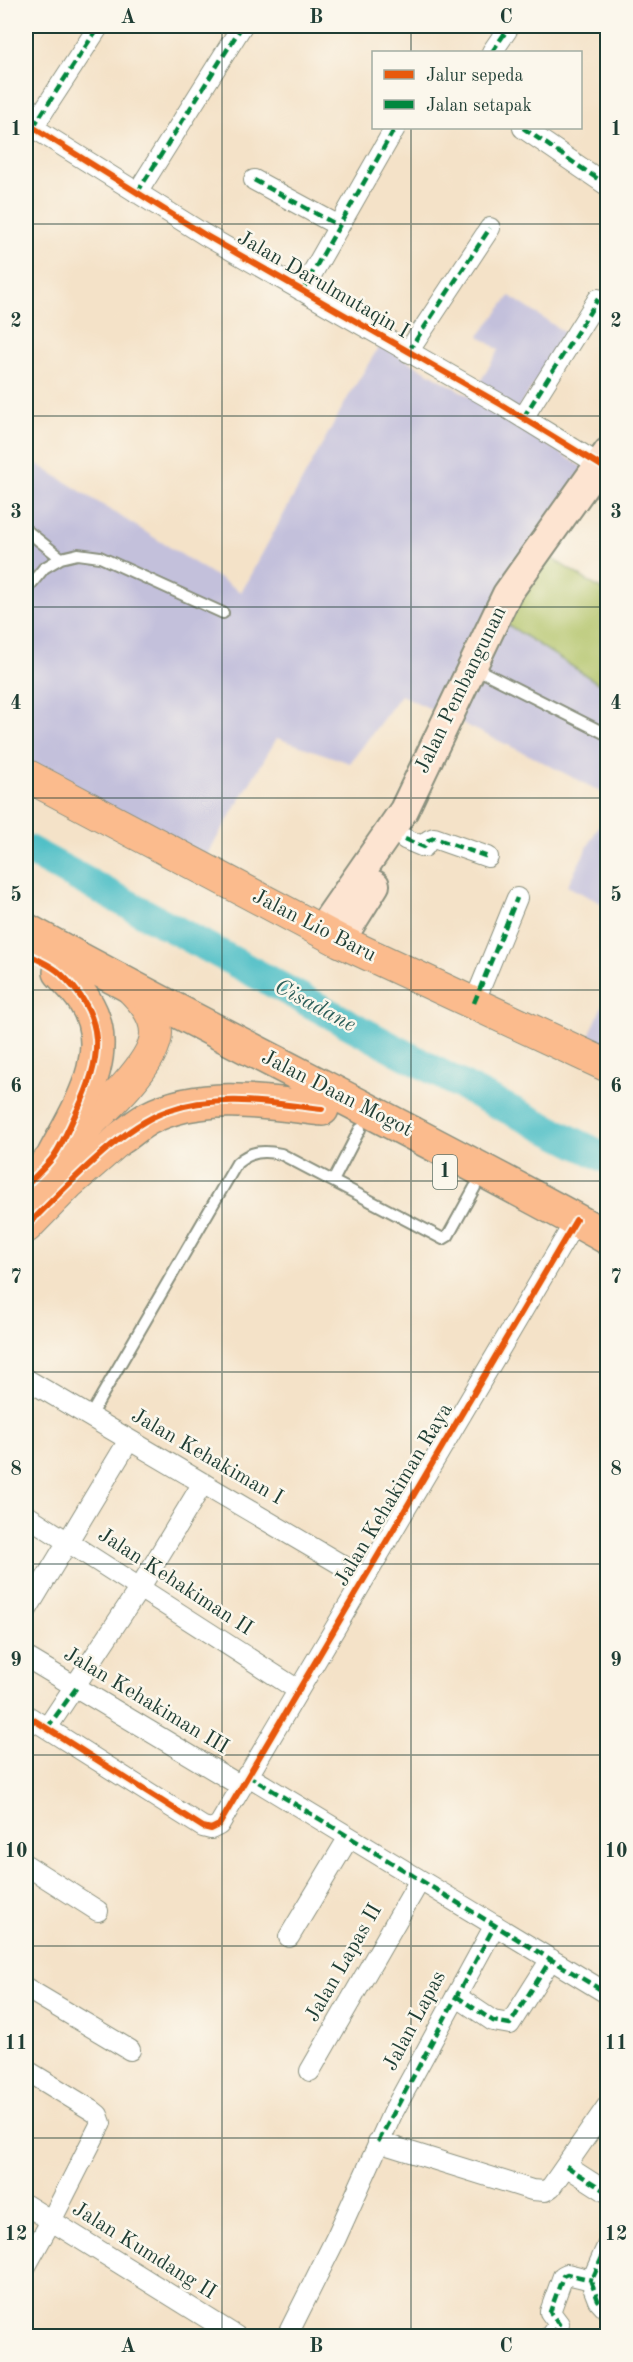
<svg xmlns="http://www.w3.org/2000/svg" width="633" height="2362" font-family="'Old Standard TT',serif">
<style>
.industrial{fill:#c3c0db}
.green{fill:#b0c266;stroke:#68804d;stroke-width:1.5}
.lines{fill:none;stroke-linecap:round;stroke-linejoin:round}
.river{stroke:#51c0c7;stroke-width:30}
.lane-casing{stroke:#8a907e;stroke-width:14}
.street-casing{stroke:#8a907e;stroke-width:22}
.secondary-casing{stroke:#8a907e;stroke-width:32}
.primary-casing{stroke:#8a907e;stroke-width:34}
.highway-casing{stroke:#8a907e;stroke-width:36}
.lane{stroke:#fff;stroke-width:10}
.street{stroke:#fff;stroke-width:20}
.secondary{stroke:#fde4d1;stroke-width:28}
.primary{stroke:#fbbb8d;stroke-width:32}
.highway{stroke:#fbbb8d;stroke-width:33}
.quiet{stroke:#00873e;stroke-width:4.5;stroke-dasharray:9 4.5;stroke-linecap:butt}
.cycleway-casing{stroke:#fbf7ec;stroke-width:10}
.cycleway{stroke:#e8590c;stroke-width:6}
.grid{fill:none;stroke:#1f3d34;stroke-width:1.5;stroke-opacity:0.55}
.labels{text-anchor:middle;dominant-baseline:central;stroke-width:5;stroke-linejoin:round;paint-order:stroke}
.shield{fill:#fbf7ec;stroke:#61756b;stroke-width:1.5}
.shield-label{font-size:20px;font-weight:bold;fill:#1f3d34}
.street-label{font-size:21px;fill:#1f3d34;stroke:#fbf7ec}
.water-label{font-size:22px;font-style:italic;fill:#2c5e59;stroke:#fbf7ec}
.neatline{fill:none;stroke:#1f3d34;stroke-width:2}
.grid-label{font-size:20px;text-anchor:middle;font-weight:bold;fill:#1f3d34}
</style>
<rect width="100%" height="100%" fill="#fbf7ec"/>
<filter id="ink" filterUnits="userSpaceOnUse"><feTurbulence type="fractalNoise" baseFrequency=".0167" numOctaves="2"/><feDisplacementMap in="SourceGraphic" scale="12" xChannelSelector="R" yChannelSelector="G"/><feConvolveMatrix kernelMatrix="1 2 1 2 8 2 1 2 1" color-interpolation-filters="sRGB"/></filter>
<filter id="wash" filterUnits="userSpaceOnUse"><feTurbulence type="fractalNoise" baseFrequency=".008" numOctaves="4" result="noise"/><feDisplacementMap in="SourceGraphic" scale="24" xChannelSelector="R" yChannelSelector="G"/><feGaussianBlur stdDeviation="1.35" result="paint"/><feColorMatrix in="noise" values="0 0 0 0 0 0 0 0 0 0 0 0 0 0 0 0 0 1.4 0 .05"/><feComposite in="paint" operator="in"/></filter>
<g filter="url(#wash)">
<rect width="100%" height="100%" fill="#f4e2c8"/>
<path class="industrial" d="M510,296L567,334L510,421L584,468L489,612L607,689V795L531,756L401,695L350,763L277,738L202,863L26,764V457L241,592L347,399L380,345L471,397L499,350L479,336Z
M607,810V906L567,886Z
M607,994V1060L583,1051Z"/>
<path class="green" d="M532,546L607,593V689L488,612Z"/>
<g class="lines">
<path class="river" d="M26,849L476,1093L608,1159"/>
</g>
</g>
<g filter="url(#ink)">
<g class="lines">
<defs>
<path id="lane" d="M26,530L61,558
M26,590L44,568L61,558L78,554L100,557L223,613
M483,672L608,735
M333,1181L360,1129
M90,1416L237,1163C251,1151 263,1150 281,1154L443,1239L448,1236L475,1187"/>
<path id="street" d="M492,52L507,30
M26,123L205,235L502,405L608,470
M33,127L99,26
M523,128L608,186
M254,180L339,226
M137,193L242,26
M302,291L395,128
M408,352L490,228
M523,418L598,299
M405,839L424,847L429,840L434,838L488,857
M474,1003L517,898
M26,1379L364,1578
M26,1515L298,1690
M26,1611L129,1440
M26,1657L241,1786
M26,1715L203,1827L211,1829L219,1825L576,1220
M47,1728L139,1589L203,1483
M247,1775L608,1994
M26,1865L98,1911
M289,1937L349,1837
M26,1988L130,2050
M456,1996L493,2021L510,2024L551,1959
M26,2070L93,2111L98,2115L101,2123L51,2221L26,2266
M310,2071L420,1880
M378,2142L532,2190L545,2191L551,2187L608,2105
M566,2166L608,2193
M26,2205L236,2336
M608,2244L591,2282L598,2300L608,2311
M287,2336L336,2238L392,2114L495,1925
M550,2336L559,2324L550,2312L563,2276L567,2274L592,2280"/>
<path id="secondary" d="M320,931L404,810L507,594L608,452
M340,941L375,885"/>
<path id="primary" d="M26,775L340,941L608,1066
M26,1186C36,1175 46,1163 57,1153C83,1128 156,1068 156,1033C156,1014 142,999 129,986
M26,1227L68,1184L122,1137"/>
<path id="highway" d="M26,930C218,1036 416,1131 608,1238
M122,1137C131,1131 139,1123 149,1118C201,1091 267,1102 322,1109
M54,1155C78,1109 118,1051 84,1000C78,990 68,981 60,972"/>
</defs>
<use href="#lane" class="lane-casing"/>
<use href="#street" class="street-casing"/>
<use href="#secondary" class="secondary-casing"/>
<use href="#primary" class="primary-casing"/>
<use href="#highway" class="highway-casing"/>
<use href="#lane" class="lane"/>
<use href="#street" class="street"/>
<use href="#secondary" class="secondary"/>
<use href="#primary" class="primary"/>
<use href="#highway" class="highway"/>
<path class="quiet" d="M492,52L507,30
M33,127L99,26
M523,128L608,186
M254,180L339,226
M137,193L242,26
M302,291L395,128
M408,352L490,228
M523,418L598,299
M405,839L424,847L429,840L434,838L488,857
M474,1003L517,898
M47,1728L77,1687
M247,1775L608,1994
M456,1996L493,2021L510,2024L551,1959
M378,2142L495,1925
M566,2166L608,2193
M608,2244L591,2282L598,2300L608,2311
M550,2336L559,2324L550,2312L563,2276L567,2274L592,2280"/>
<defs>
<path id="cycleway" d="M26,123L205,235L502,405L608,470
M26,953C37,960 52,965 61,974C107,1017 103,1058 77,1111C70,1125 63,1143 54,1156C46,1167 35,1176 26,1186
M26,1227C61,1192 120,1127 167,1111C217,1093 272,1103 322,1109
M26,1715L203,1827L211,1829L219,1825L576,1220"/>
</defs>
<use href="#cycleway" class="cycleway-casing"/>
<use href="#cycleway" class="cycleway"/>
</g>
</g>
<path class="grid" d="M222,26V2336M411,26V52M411,128V2336M26,224H608M26,416H608M26,607H608M26,798H608M26,990H608M26,1181H608M26,1372H608M26,1564H608M26,1755H608M26,1946H608M26,2138H608"/>
<g class="labels">
<rect class="shield" x="433" y="1155" width="24" height="34" rx="4.5"/>
<g class="shield-label">
<text x="445" y="1172">1</text>
</g>
<g class="street-label">
<text transform="translate(323 285) rotate(30)">Jalan Darulmutaqin I</text>
<text transform="translate(461 690) rotate(-64)">Jalan Pembangunan</text>
<text transform="translate(314 926) rotate(27)">Jalan Lio Baru</text>
<text transform="translate(337 1094) rotate(27)">Jalan Daan Mogot</text>
<text transform="translate(207 1457) rotate(30)">Jalan Kehakiman I</text>
<text transform="translate(394 1495) rotate(-59)">Jalan Kehakiman Raya</text>
<text transform="translate(175 1582) rotate(33)">Jalan Kehakiman II</text>
<text transform="translate(146 1701) rotate(31)">Jalan Kehakiman III</text>
<text transform="translate(344 1963) rotate(-60)">Jalan Lapas II</text>
<text transform="translate(415 2021) rotate(-62)">Jalan Lapas</text>
<text transform="translate(144 2251) rotate(32)">Jalan Kumdang II</text>
</g>
<g class="water-label">
<text transform="translate(315 1006) rotate(28)">Cisadane</text>
</g>
</g>
<rect width="633" height="2362" fill="none" stroke="#fbf7ec" stroke-width="66"/>
<rect x="372" y="51" width="210" height="78" fill="#fbf7ec" stroke="#a3ada2" stroke-width="1.5"/>
<rect x="384" y="70" width="30" height="9" fill="#e8590c" stroke="#a3ada2" stroke-width="1.5"/>
<text x="426" y="81" font-size="18" fill="#1f3d34">Jalur sepeda</text>
<rect x="384" y="100" width="30" height="9" fill="#00873e" stroke="#a3ada2" stroke-width="1.5"/>
<text x="426" y="111" font-size="18" fill="#1f3d34">Jalan setapak</text>
<rect x="33" y="33" width="567" height="2296" class="neatline"/>
<g class="grid-label">
<text x="128" y="23">A</text>
<text x="316" y="23">B</text>
<text x="506" y="23">C</text>
<text x="16" y="135">1</text>
<text x="616" y="135">1</text>
<text x="16" y="327">2</text>
<text x="616" y="327">2</text>
<text x="16" y="518">3</text>
<text x="616" y="518">3</text>
<text x="16" y="709">4</text>
<text x="616" y="709">4</text>
<text x="16" y="901">5</text>
<text x="616" y="901">5</text>
<text x="16" y="1092">6</text>
<text x="616" y="1092">6</text>
<text x="16" y="1283">7</text>
<text x="616" y="1283">7</text>
<text x="16" y="1475">8</text>
<text x="616" y="1475">8</text>
<text x="16" y="1666">9</text>
<text x="616" y="1666">9</text>
<text x="16" y="1857">10</text>
<text x="616" y="1857">10</text>
<text x="16" y="2049">11</text>
<text x="616" y="2049">11</text>
<text x="16" y="2240">12</text>
<text x="616" y="2240">12</text>
<text x="128" y="2352">A</text>
<text x="316" y="2352">B</text>
<text x="506" y="2352">C</text>
</g>
</svg>
